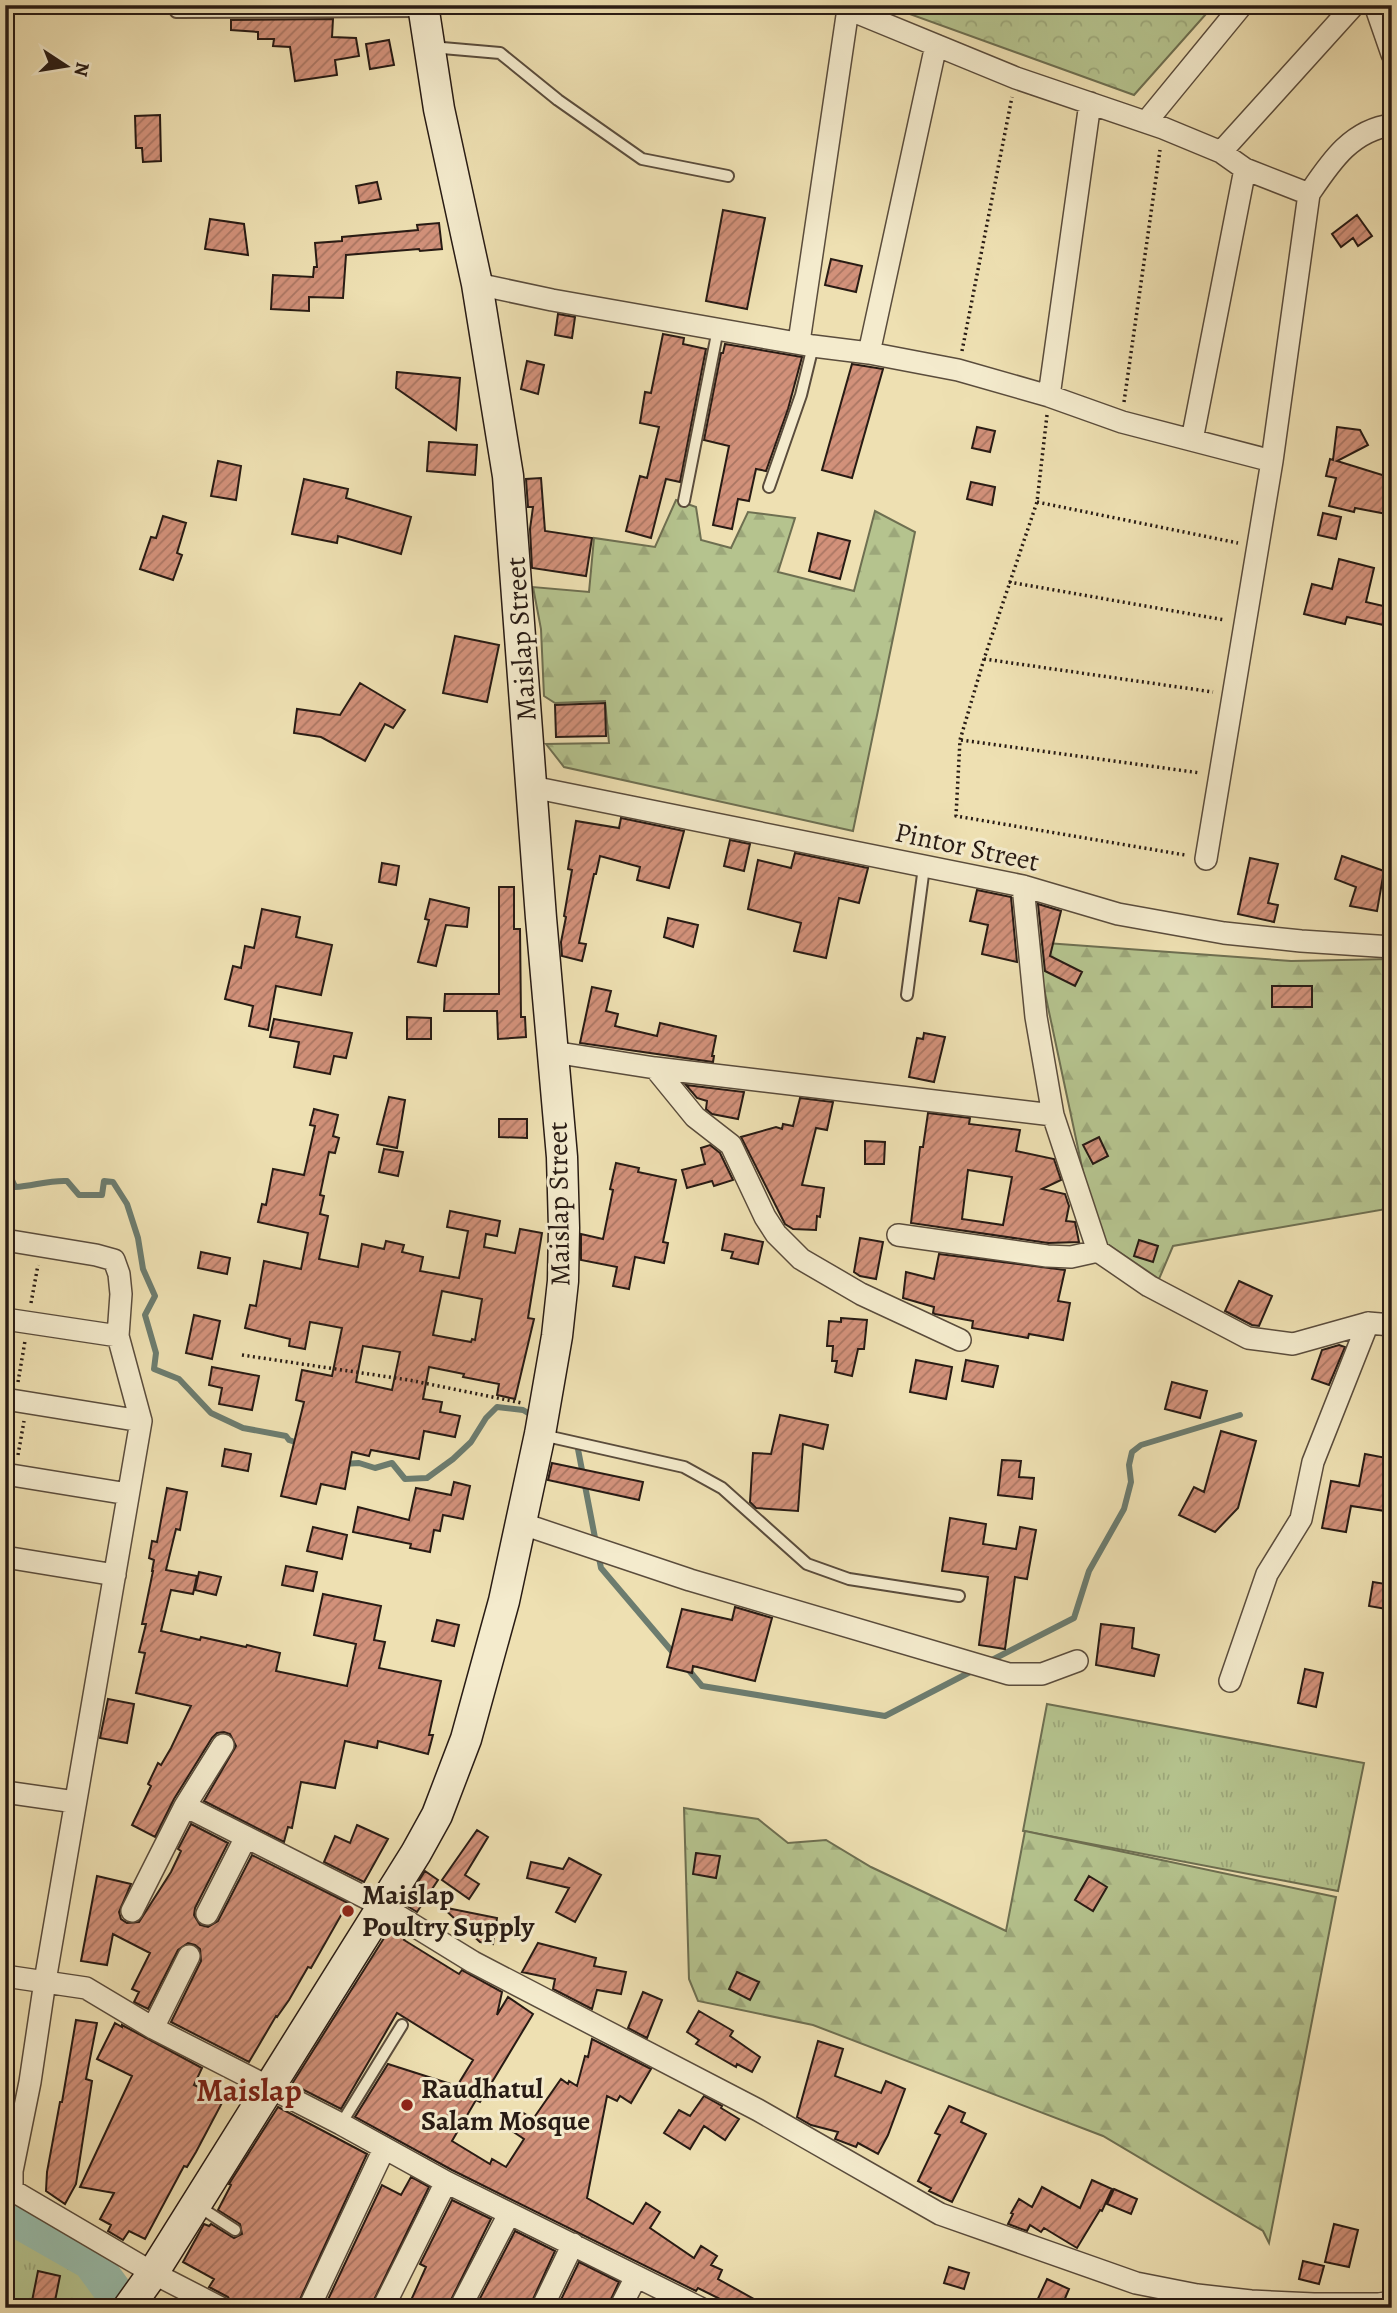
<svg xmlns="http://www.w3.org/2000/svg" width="1397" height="2313" font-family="Alegreya,serif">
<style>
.grass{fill:url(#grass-tufts);stroke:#6e6f51;stroke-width:2}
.forest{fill:url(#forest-firs);stroke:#6e6f51;stroke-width:2}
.park{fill:url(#park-crowns);stroke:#6e6f51;stroke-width:2}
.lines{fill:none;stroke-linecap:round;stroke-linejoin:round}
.stream{stroke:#6c7c6f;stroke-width:6}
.river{stroke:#99bdab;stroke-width:38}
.building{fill:url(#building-hatch);stroke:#281b14;stroke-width:2;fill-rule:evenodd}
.lane-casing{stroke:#5a4c3c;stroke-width:14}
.street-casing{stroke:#5a4c3c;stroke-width:24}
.secondary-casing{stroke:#281b14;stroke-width:33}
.path{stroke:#281b14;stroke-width:3.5;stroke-dasharray:2 3.5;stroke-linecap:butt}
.lane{stroke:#f4ebcd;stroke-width:10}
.street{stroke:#f4ebcd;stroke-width:21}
.secondary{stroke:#f4ebcd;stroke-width:30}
.poi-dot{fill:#8f2418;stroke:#f4ebcd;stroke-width:2.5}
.labels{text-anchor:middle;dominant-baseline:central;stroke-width:6;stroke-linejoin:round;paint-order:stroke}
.street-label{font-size:28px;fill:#281b14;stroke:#f4ebcd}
.poi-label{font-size:28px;font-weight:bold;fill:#281b14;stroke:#f4ebcd;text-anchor:start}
.quarter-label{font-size:32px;font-weight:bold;fill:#7a1f14;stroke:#f4ebcd}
</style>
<defs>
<pattern id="grass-tufts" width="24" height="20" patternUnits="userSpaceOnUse" patternTransform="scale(1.75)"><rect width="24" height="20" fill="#b5c38e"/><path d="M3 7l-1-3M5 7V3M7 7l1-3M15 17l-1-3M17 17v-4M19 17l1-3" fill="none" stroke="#9ca77a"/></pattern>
<pattern id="forest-firs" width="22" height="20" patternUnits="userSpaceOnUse" patternTransform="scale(1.75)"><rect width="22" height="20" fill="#b5c38e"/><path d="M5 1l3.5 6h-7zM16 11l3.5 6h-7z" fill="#9ca77a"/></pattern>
<pattern id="park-crowns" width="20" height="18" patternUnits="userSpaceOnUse" patternTransform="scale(1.75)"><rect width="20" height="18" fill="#b5c38e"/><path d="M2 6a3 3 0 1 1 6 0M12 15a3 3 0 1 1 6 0" fill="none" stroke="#9ca77a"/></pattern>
<pattern id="building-hatch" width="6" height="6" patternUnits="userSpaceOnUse" patternTransform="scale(1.75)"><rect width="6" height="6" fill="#d2917a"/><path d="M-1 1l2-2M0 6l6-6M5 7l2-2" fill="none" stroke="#aa7663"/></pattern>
</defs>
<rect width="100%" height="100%" fill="#eee0b2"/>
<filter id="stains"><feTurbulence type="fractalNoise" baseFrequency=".00286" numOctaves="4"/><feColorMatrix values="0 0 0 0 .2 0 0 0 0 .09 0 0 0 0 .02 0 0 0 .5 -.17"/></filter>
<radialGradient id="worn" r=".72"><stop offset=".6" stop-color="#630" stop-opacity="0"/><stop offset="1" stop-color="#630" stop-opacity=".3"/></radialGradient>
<path class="grass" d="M1047,1704L1364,1763L1338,1891L1023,1831Z
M5,2208L64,2240L107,2299L102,2308H5Z"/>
<path class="forest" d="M676,500L696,507L701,540L731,548L748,512L795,518L778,572L854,591L875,511L915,532L853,831L564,767L546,744L609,743L605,701L555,703L544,696L541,629L533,587L589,592L594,538L655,547Z
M1046,943L1291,961L1392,959V1208L1173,1246L1159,1279L1109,1245L1099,1247L1035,946Z
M684,1808L758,1819L788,1843L826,1840L871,1867L1006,1931L1025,1831L1336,1897L1269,2243L1263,2231L1103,2136L813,2025L698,2001L689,1979Z"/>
<path class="park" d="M900,5H1214L1134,95L904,12Z"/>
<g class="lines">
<path class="stream" d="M5,1164L15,1187C33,1186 49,1180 67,1181L79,1195H102L104,1181L113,1182L127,1204L138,1238L143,1269L155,1296L145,1315L156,1353L154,1369L179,1379L211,1413L243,1428L286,1436L289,1440L301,1444
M577,1444L596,1543
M343,1464L359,1463L375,1468L392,1463L405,1479L427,1478L453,1459L471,1442L486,1418L497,1407L523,1410L535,1417
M598,1553L601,1568L675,1655
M988,1662L1074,1618L1089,1571L1124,1509L1131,1482L1129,1465L1132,1452L1141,1445L1240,1415
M687,1668L702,1686L885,1716L976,1669"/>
<path class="river" d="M5,2212L91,2261L113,2291"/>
</g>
<path class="building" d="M333,19L332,37L356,38L359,56L335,60L337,75L295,81L290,47L273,46L274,39H258V32L231,30V20Z
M389,40L394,65L370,69L366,44Z
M160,115L161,161L143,162L142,148H136L135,116Z
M377,182L381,199L359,203L356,186Z
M723,210L765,218L747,309L706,301Z
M1357,215L1372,236L1358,246L1353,238L1341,247L1332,234Z
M210,219L244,224L248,255L205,249Z
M439,223L442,249L420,251L419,249L346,255L343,298L309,297V311L271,309L273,275L313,277L314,267H317L315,243L342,241V237L418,230L417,225Z
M831,259L862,266L856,292L825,285Z
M558,314L575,317L572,338L555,335Z
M663,334L684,338L683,344L706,349L680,482L666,479L651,538L626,531L640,476L647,478L659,427L640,423L645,392L651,393Z
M725,344L802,357L788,409L766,471L756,469L749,501L738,499L732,529L713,525L729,446L704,440L721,353H723Z
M527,361L544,365L538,394L521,389Z
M852,364L883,369L852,478L822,470Z
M397,372L460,378L456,430L396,388Z
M977,427L995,431L990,452L972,448Z
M1337,427L1360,430L1368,445L1337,461L1392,478V515L1355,508L1354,512L1329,506L1336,478L1326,476L1330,459L1333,460Z
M429,442L477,445L475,475L427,471Z
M218,461L241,466L236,500L211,496Z
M541,478L545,531L592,538L586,576L532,568L530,529L533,507H528L526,479Z
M304,479L348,489L346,498L411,517L401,554L338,536L337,543L292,534Z
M971,482L995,487L992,505L967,499Z
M1323,513L1341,517L1336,539L1318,535Z
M163,516L186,523L177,553L182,555L173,580L140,569L151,537L156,538Z
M818,533L850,541L840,579L809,571Z
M1339,559L1374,568L1366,602L1392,608L1388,626L1347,617L1345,624L1304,614L1312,584L1332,589Z
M455,636L499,645L487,702L443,693Z
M360,683L405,710L393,728L385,724L365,761L321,737L294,733L297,709L340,715Z
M605,703L606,736L556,737L555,705Z
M621,818L684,831L669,888L637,880L640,867L600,856L596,874H594L579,943L586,944L582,961L562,956L561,942L566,917L564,916L572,870L568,869L576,821L619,828Z
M730,840L750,844L744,871L724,866Z
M795,853L868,868L859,903L839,898L826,958L794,951L801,923L748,909L758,860L791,868Z
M1342,856L1384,871L1377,911L1350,906L1356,887L1335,879Z
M1250,858L1278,864L1268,903L1278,905L1274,922L1238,914Z
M382,863L399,866L396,885L379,882Z
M499,887H514V929H520L521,1017H525L526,1037L498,1039L497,1011H444L445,994H499Z
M977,890L1011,897L1017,962L982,954L988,925L970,921Z
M430,899L469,908L467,927L446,925L436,966L418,962L429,920L425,919Z
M1038,904L1061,911L1050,956L1082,972L1075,986L1045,971Z
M262,909L300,917L296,937L332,945L321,995L276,986L268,1030L249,1026L253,1006L225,999L233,966L241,968L245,946L254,948Z
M668,918L698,925L693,947L664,937Z
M1272,986H1312V1007H1272Z
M592,987L611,991L606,1011L618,1014L615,1026L657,1036L660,1023L716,1036L712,1056H714L713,1062L580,1043Z
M407,1017L431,1018V1039H407Z
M274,1019L352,1033L346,1058L334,1056L330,1074L294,1067L299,1042L270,1037Z
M924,1033L945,1037L934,1082L909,1077L917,1038L923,1039Z
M686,1085L744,1092L738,1119L712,1114L706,1109L707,1101L697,1098Z
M389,1097L405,1100L397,1148L377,1144Z
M800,1098L833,1102L827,1130L816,1128L802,1185L824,1188L820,1217L817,1216L816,1230L793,1229L785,1224L741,1137L776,1127L782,1129L783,1124L793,1126Z
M314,1109L338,1115L333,1136L339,1138L335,1153L329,1152L320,1195L324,1196L320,1214L328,1216L319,1259L358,1267L362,1244L384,1249L386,1241L404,1245L402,1252L423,1257L420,1271L459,1278L468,1231L447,1227L450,1211L500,1221L497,1236L486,1234L484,1247L515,1253L520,1229L542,1233L528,1318L534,1319L515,1399L497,1395L499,1384L463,1377L464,1374L429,1367L423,1399L442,1402L440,1412L460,1416L455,1437L424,1431L419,1459L371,1450L369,1456L352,1452L345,1489L321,1484L316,1504L281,1496L304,1402L296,1400L302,1370L332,1376L342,1328L310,1322L305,1349L289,1346L290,1339L245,1328L250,1305L256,1306L264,1261L301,1269L308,1233L258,1222L262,1204L266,1205L273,1169L304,1175L315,1126L310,1125ZM442,1291L482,1299L475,1340L472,1339L471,1342L433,1335ZM363,1346L400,1352L392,1390L356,1382Z
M928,1113L970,1118L969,1124L1020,1130L1016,1151L1054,1159L1061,1180L1042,1189L1065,1194L1069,1206L1066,1221L1075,1222L1079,1242L1048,1243L911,1223L920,1147H923ZM968,1170L1012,1177L1003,1225L962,1219Z
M499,1119H527V1138L499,1137Z
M1099,1137L1108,1156L1093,1164L1083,1145Z
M865,1141L885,1142L884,1164H865Z
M710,1145L720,1153L733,1180L714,1186L712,1181L687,1188L682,1170L705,1164L701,1148Z
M384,1149L403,1152L398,1176L379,1172Z
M616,1163L639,1168L638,1172L676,1180L663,1242L668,1243L664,1263L635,1257L629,1289L613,1286L617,1267L581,1260V1234L603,1239L613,1190L610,1189Z
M725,1234L763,1242L758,1264L731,1258L733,1252L722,1250Z
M860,1238L883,1242L876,1279L860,1276L854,1272Z
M1139,1240L1158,1246L1153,1262L1134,1256Z
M201,1252L230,1258L227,1274L198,1268Z
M939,1254L1065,1270L1058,1301L1070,1303L1063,1340L1029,1334L1028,1338L972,1328L973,1321L935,1314L933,1313L934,1307L903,1298L906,1272L934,1279Z
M1239,1281L1272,1296L1259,1326L1252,1325L1225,1311Z
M194,1315L220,1321L212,1359L186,1353Z
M841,1318L867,1320L864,1349H858L852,1376L835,1372L837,1361H832L833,1346H827L829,1321L841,1322Z
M1339,1345L1345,1347L1329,1385L1312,1379L1322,1350Z
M916,1360L952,1367L946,1399L910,1392Z
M966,1360L998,1366L993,1387L962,1381Z
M212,1367L259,1376L252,1410L219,1404L222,1388L209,1385Z
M1172,1382L1207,1391L1200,1418L1165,1409Z
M780,1415L828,1425L823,1449L803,1444L798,1511L756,1508L750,1502L753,1453L771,1454Z
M1221,1431L1256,1441L1238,1508L1215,1532L1179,1515L1194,1487L1204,1492Z
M225,1449L251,1454L248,1471L222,1466Z
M1365,1454L1392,1459V1512L1351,1506L1346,1532L1322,1528L1331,1481L1359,1486Z
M1002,1460L1021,1461L1019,1477L1034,1478L1032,1499L998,1495Z
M552,1463L643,1482L639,1500L548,1480Z
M454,1482L470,1486L463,1519L443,1515L440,1531L434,1530L430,1552L410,1548L411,1544L353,1532L358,1507L409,1520L416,1488L451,1495Z
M167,1488L187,1492L180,1530L176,1529L166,1570L197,1576L193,1594L171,1590L161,1631L200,1640L201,1637L246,1647L247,1645L280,1653L276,1671L347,1686L356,1644L314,1635L323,1594L381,1606L374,1640L385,1642L379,1668L441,1681L429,1735H433L428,1754L378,1741L377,1748L345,1741L335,1788L301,1782L292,1828L288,1827L284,1842L204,1801L236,1746L230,1734L224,1732L217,1733L212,1738L174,1799L155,1837L132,1825L151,1786L148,1784L158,1763L161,1765L171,1748L191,1706L136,1693L145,1653L139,1652L146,1624H142L153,1571H152L154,1560L149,1558L152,1541L157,1542Z
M950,1518L986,1524L983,1544L1016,1549L1020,1527L1036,1530L1027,1579L1015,1577L1005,1649L979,1645L988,1577L942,1571Z
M313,1527L347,1535L342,1559L307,1551Z
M286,1566L317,1572L313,1591L282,1585Z
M199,1572L221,1577L216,1595L195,1590Z
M1373,1582L1392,1585V1610L1369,1606Z
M735,1607L772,1618L755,1681L693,1666L692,1673L667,1667L682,1609L732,1620Z
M437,1620L459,1625L454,1646L432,1641Z
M1101,1624L1134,1628L1132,1648L1159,1655L1154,1676L1096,1665Z
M1305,1669L1323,1673L1316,1707L1298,1703Z
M108,1699L134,1704L127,1743L100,1738Z
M191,1824L228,1843L195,1908L194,1915L200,1925L208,1927L218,1921L252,1855L348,1903L311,1968L308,1967L289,2000L277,2017L276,2016L249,2062L171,2022L201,1961L200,1949L195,1945L188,1943L178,1950L148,2009L134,2002L139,1992L132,1989L150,1953L113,1934L107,1965L81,1961L97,1876L131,1884L119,1912L121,1919L127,1923L139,1922L171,1872L181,1851L178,1849Z
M357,1825L388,1839L364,1882L324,1862L335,1836L350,1843Z
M477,1830L488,1837L465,1875L479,1884L469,1899L442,1880Z
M696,1853L720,1856L716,1878L693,1874Z
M569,1858L601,1875L575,1922L556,1912L569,1888L527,1878L531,1862L563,1869Z
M425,1871L438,1880L417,1912L404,1904Z
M1089,1876L1107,1887L1093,1911L1075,1900Z
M442,1907L497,1918L493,1944L480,1942Z
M391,1927L406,1936L404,1940L459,1974L462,1970L502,1992L497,2015L508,1997L533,2014L480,2102L476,2100L452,2141L490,2164L492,2159L506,2167L524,2139L509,2129L520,2111L533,2119L561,2079L568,2084L569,2081L577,2086L585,2056L588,2057L592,2039L651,2069L631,2103L620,2096L617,2101L607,2096L587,2198L633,2224L646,2203L660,2212L650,2228L694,2258L701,2246L717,2256L711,2265L722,2270L718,2279L770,2308H738L698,2288L696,2291L452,2170L355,2117L388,2064L457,2086L473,2060L397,2013L341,2109L292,2084Z
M538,1943L596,1958L594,1966L626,1972L621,1994L597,1990L592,2009L553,1989L555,1979L522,1972Z
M737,1972L759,1982L750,2000L729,1989Z
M643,1992L662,2000L647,2038L628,2028Z
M699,2011L733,2031L730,2036L760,2057L752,2072L737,2064L736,2067L696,2044L699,2040L687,2032Z
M76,2020L97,2023L86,2079L92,2081L76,2184L65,2204L46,2191L47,2172L60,2102H62Z
M115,2023L122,2027V2025L202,2068L194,2085L224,2099L196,2152L187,2167L184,2166L145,2239L129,2231L123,2240L108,2231L111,2225L100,2219L114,2193L80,2187L132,2076L97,2059Z
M818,2041L843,2049L835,2076L881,2093L886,2081L905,2089L888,2135L878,2154L858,2143L856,2147L835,2139L838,2132L811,2125L797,2117Z
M704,2096L722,2106L721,2108L739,2119L725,2140L704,2126L690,2149L664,2133L679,2110L690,2116Z
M949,2106L965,2113L961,2122L986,2134L952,2202L929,2191L931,2188L918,2181L940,2135L935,2133Z
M278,2107L367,2154L296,2308H234L228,2297L209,2287L214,2279L183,2262L204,2224L209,2226L211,2224L234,2238L242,2234L240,2224L218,2210L231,2185L229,2184Z
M411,2177L429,2187L370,2308H324L382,2185L401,2195Z
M1092,2180L1112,2189L1102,2211L1100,2210L1077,2248L1044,2228L1041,2232L1030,2225L1027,2231L1008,2224L1013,2214L1011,2213L1019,2199L1032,2207L1042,2187L1080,2208Z
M1114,2189L1137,2199L1131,2214L1107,2204Z
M452,2200L491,2219L447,2308H398L400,2303L408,2307L426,2267L420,2264Z
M1334,2224L1358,2230L1349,2267L1325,2262Z
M515,2231L555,2251L529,2308H475Z
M1303,2261L1324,2266L1319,2284L1299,2279Z
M579,2262L619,2282L607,2308H557Z
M949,2267L969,2273L964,2289L944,2283Z
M38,2271L60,2276L54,2306L32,2301Z
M1047,2279L1069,2289L1061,2308H1048L1036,2303Z"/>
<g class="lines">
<defs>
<path id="lane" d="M176,12L421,11
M431,47L500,53L558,100L642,159L728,176
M769,487L801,395L813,346
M684,501L718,329
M907,995L924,867
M542,1435L684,1467L722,1488L807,1564L849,1579L959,1596
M341,2124L402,2025
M198,2206L235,2230"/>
<path id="street" d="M1375,5L1392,54
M1146,122L1242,5
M1221,152L1354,5
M477,284L552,300L813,346L869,353L958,370L1049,396L1122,422L1272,461
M799,342L848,9L1016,78L1163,128L1221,152L1245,169L1309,194
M869,353L936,45
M1049,396L1090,103
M1192,440L1245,169
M532,787L1023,886L1118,914L1224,933L1301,941L1392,947
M1206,859L1272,461L1309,194C1330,163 1351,130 1392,125
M1023,886L1036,1017L1053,1115L1098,1251L1149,1286L1248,1338L1293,1344L1368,1323L1392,1325
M553,1052L655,1068L695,1117L731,1145L765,1217L776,1234L801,1259L861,1294L960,1340
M655,1068L1053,1115
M898,1235L1047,1256L1071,1257L1098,1251
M5,1240L96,1255L114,1260L119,1274L121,1294L118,1336L141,1421L45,1981L30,2082L12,2171V2189
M5,1319L118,1336
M5,1399L141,1421
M5,1474L128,1494
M520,1523L690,1580L1009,1674H1042L1077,1661
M5,1557L115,1575
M1230,1681L1267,1574L1301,1519L1313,1462L1368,1323
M5,1792L75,1802
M185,1806L382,1906L473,1962L758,2110L940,2214L1136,2283L1197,2295L1251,2301L1314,2304H1379L1392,2302
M132,1911L185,1806L223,1745
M207,1914L246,1837
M5,1976L86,1988L153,2028L341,2124L446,2182L700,2308
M153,2028L189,1956
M5,2186L153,2273L221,2308
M309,2308L384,2149
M383,2308L446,2182
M460,2308L509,2214
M542,2308L573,2244
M620,2308L636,2277"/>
<path id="secondary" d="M128,2308L153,2273L416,1853L437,1815L466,1739L504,1601L540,1434L557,1336L563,1281L564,1228L562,1157L541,918L508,476L477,284L439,109L423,5"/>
</defs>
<use href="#lane" class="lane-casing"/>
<use href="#street" class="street-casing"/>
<use href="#secondary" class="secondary-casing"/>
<path class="path" d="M962,351L1012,97
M1124,402L1160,150
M1047,415L1037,502L984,659L960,740L956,816L1185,855
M1037,502L1238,543
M1009,582L1225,620
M984,659L1213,692
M961,740L1200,773
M31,1303L38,1265
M242,1355L409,1380L522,1403
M18,1382L25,1341
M18,1455L24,1421
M5,1529L11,1494"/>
<use href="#lane" class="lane"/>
<use href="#street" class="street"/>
<use href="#secondary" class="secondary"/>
</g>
<g class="poi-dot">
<circle cx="348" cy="1911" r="7"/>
<circle cx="407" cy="2105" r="7"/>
</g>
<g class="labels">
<g class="street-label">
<text transform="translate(521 639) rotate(-94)">Maislap Street</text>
<text transform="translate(967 847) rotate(12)">Pintor Street</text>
<text transform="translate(559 1204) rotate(-91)">Maislap Street</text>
</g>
<g class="poi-label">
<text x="362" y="1895">Maislap<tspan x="362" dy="32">Poultry Supply</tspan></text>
<text x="421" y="2089">Raudhatul<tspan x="421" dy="32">Salam Mosque</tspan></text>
</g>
<g class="quarter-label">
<text x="249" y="2090">Maislap</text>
</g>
</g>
<rect width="1397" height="2313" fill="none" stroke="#eee0b2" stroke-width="28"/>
<rect x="7" y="7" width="1383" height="2299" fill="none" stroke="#281b14" stroke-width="3.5"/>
<rect x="14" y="14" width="1369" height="2285" fill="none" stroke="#281b14" stroke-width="2"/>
<g transform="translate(66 66) rotate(102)" stroke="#f4ebcd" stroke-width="5" paint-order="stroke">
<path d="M0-5L12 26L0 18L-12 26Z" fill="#281b14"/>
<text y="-10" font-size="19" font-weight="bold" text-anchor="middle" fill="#281b14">N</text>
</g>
<rect width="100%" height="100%" filter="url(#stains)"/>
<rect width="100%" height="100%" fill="url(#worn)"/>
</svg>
